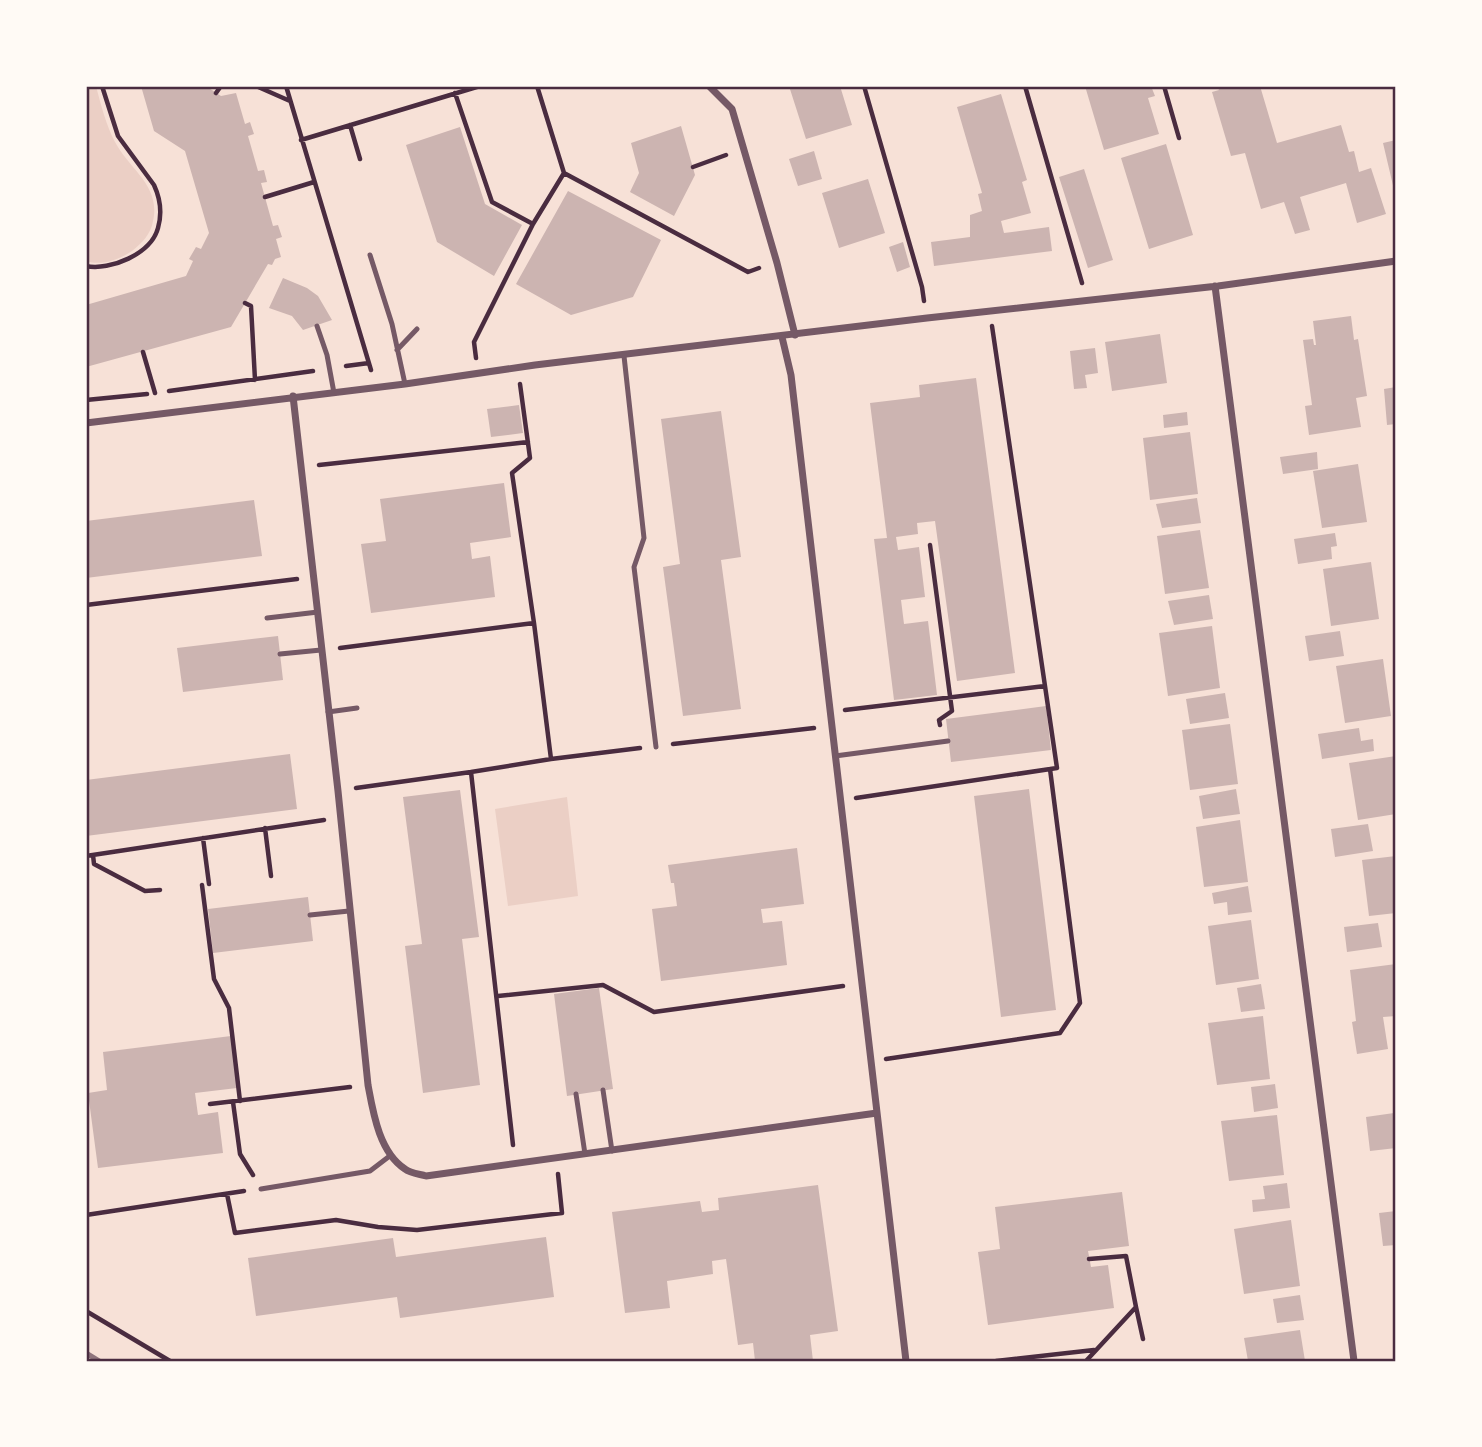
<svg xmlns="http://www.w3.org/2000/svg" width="1482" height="1447" font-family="'PT Sans Narrow',sans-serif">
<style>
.green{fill:#ebcfc5}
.building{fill:#ccb4b1}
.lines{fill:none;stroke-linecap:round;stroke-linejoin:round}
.path{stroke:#4a2c40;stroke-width:4.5}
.service{stroke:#755966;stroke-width:5}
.minor{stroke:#755966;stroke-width:7}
.rail{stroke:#8f747c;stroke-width:5}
.neatline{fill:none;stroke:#4a2c40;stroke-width:2.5}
</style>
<rect width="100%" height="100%" fill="#f7e1d7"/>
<path class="green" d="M86,86H96C101,105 106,125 115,142C130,170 161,186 153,221C151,234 142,243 132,251C119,260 101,266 86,261Z
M567,797L578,896L508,906L495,809Z"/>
<path class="building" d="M141,86H206L221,96L236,93L245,124L250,122L254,134L248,136L258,171L264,170L267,182L261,183L273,226L278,225L282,237L276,239L281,257L275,259L272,265L268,264L231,327L86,367V305L186,276L193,261L189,259L196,247L201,249L209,233L185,151L154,131Z
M789,86H840L852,125L806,139Z
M1085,86H1151L1155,96L1148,98L1159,134L1104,150Z
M1217,86H1260L1277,143L1341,125L1349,152L1354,151L1359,172L1371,168L1386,214L1357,223L1346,183L1300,197L1310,230L1295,234L1284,202L1261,209L1245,153L1231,156L1212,92L1219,90Z
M1001,94L1027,180L1022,182L1031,213L1001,221L1004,233L1049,227L1052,251L934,266L931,242L970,237V215L982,211L978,194L982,193L957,107Z
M681,126L695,175L674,216L630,192L639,173L631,143Z
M460,127L485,204L522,225L494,276L437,242L406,145Z
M1396,140V193L1395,194L1383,143Z
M1166,144L1193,235L1149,249L1121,158Z
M814,151L822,179L798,186L789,159Z
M1084,169L1113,260L1088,268L1059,177Z
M868,179L885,233L839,248L822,193Z
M568,191L661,240L633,297L571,315L516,284Z
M903,242L910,267L897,272L889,247Z
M283,278L307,288L318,296L332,320L303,330L292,316L269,308Z
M1351,316L1354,340L1358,339L1367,396L1356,398L1361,427L1309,435L1305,406L1312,405L1303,340L1313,339L1314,345H1316L1313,321Z
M1160,334L1167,383L1112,391L1105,342Z
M1095,348L1098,373L1085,375L1087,388L1074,389L1070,351Z
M976,378L1015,673L957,681L935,521L917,523L918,534L896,537L898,550L919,547L925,597L901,600L904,624L928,621L937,695L894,700L874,539L887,538L870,403L920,397L919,385Z
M1396,387V424L1387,425L1384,389Z
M519,405L523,433L491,437L487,409Z
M721,411L741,557L721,560L741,709L683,716L663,567L680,564L661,419Z
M1187,412L1188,425L1164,428L1163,415Z
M1190,432L1198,494L1150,500L1143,438Z
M1317,452L1318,469L1283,474L1280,457Z
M1358,464L1367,522L1322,528L1313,471Z
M504,483L511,537L470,543L472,559L490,556L495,597L371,613L361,544L386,541L380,499Z
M1197,498L1201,523L1162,528L1156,504Z
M254,500L262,556L86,578V521Z
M1200,530L1209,588L1165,594L1157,536Z
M1335,533L1337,546L1331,547L1332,559L1298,564L1294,539Z
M1371,562L1379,619L1331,626L1323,569Z
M1209,595L1213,619L1174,625L1168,601Z
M1212,626L1220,688L1168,696L1159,633Z
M1340,631L1344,656L1309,661L1305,636Z
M278,636L283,680L183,692L177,648Z
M1383,659L1391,716L1345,723L1336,666Z
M1225,693L1229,718L1190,724L1186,699Z
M1046,706L1051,750L951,762L946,719Z
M1230,724L1238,784L1190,790L1182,730Z
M1359,728L1361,741L1373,739L1374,751L1322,759L1318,734Z
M290,754L297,809L86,836V780Z
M1396,756V814L1358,820L1349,763Z
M1029,789L1056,1010L1001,1017L974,796Z
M1236,789L1240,814L1203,819L1199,796Z
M460,790L479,937L462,939L480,1085L423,1093L405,946L422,944L403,797Z
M1240,820L1248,882L1204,887L1196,827Z
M1368,824L1373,851L1335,857L1331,829Z
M797,848L804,904L761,909L763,923L782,921L787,965L661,981L652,909L677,906L674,883H671L668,865Z
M1396,856V913L1369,916L1362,860Z
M1248,886L1252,912L1228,915L1227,902L1214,904L1212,893Z
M308,897L313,941L213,953L208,909Z
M1251,920L1259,979L1216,985L1208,926Z
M1378,923L1382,947L1347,952L1344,927Z
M1396,964V1016L1383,1017L1388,1049L1357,1054L1352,1022L1356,1021L1350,970Z
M1261,984L1265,1009L1241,1012L1237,988Z
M599,988L613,1089L567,1096L554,994Z
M1263,1016L1270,1079L1217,1085L1208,1023Z
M231,1036L237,1088L195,1093L198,1115L218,1112L223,1153L98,1168L88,1093L107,1090L103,1052Z
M1275,1084L1278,1108L1254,1112L1251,1087Z
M1394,1113L1396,1148L1370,1151L1366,1117Z
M1277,1115L1284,1175L1229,1181L1221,1121Z
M1287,1183L1290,1208L1253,1212L1252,1200L1265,1199L1263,1186Z
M818,1185L838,1331L810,1335L813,1361H755L753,1343L738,1345L726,1259L712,1261L713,1274L667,1281L670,1308L625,1313L612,1212L700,1201L702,1212L719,1210L718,1198Z
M1122,1192L1129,1246L1088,1251L1091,1267L1108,1265L1114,1308L988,1325L978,1252L1000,1249L995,1207Z
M1396,1211V1245L1383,1246L1379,1213Z
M1291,1220L1300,1286L1244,1294L1234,1229Z
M546,1237L554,1297L400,1318L397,1297L256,1316L248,1258L393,1238L396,1257Z
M1300,1295L1304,1320L1277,1323L1273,1299Z
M1300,1330L1305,1361H1248L1244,1338Z"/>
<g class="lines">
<path class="path" d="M256,86L290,101
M286,86L371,370
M537,86L564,173
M864,86L922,287L924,301
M1025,86L1082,283
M1164,86L1179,138
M216,93L221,86
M455,93L492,202L533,224
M350,125L360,159
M301,140L480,86
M693,167L726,155
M265,197L314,182
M86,266C110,271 151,254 158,228C162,214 160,198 154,185L118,136L102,86
M245,303L251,306L255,380
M143,352L155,393
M476,358L474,342L533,224L564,173L748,272L759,268
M346,366L369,363
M169,391L313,371
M86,400L147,394
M319,465L528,442
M930,545L952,711L939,720L940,725
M86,605L297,579
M340,648L534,623L512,473L530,458L520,384
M845,710L1045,686L992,326
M673,744L814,728
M551,759L640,748
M471,772L551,759L534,623
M356,788L471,772L513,1145
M856,798L1057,768L1045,686
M265,828L271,876
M203,838L209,884
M93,855L94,864L145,891L160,890
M86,856L324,820
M202,885L214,979L229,1008L240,1101
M498,996L603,985L654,1012L843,986
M886,1059L1060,1033L1080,1003L1050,769
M233,1102L240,1154L253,1175
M210,1104L350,1087
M227,1194L235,1233L336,1220L378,1227L417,1230L562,1213L558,1174
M86,1215L244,1191
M1136,1307L1143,1339
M86,1311L170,1361
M996,1361L1094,1350
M1086,1361L1136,1307L1126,1256L1089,1259"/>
<path class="service" d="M370,255L392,324L405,384
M317,326L327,355L334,393
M397,350L417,329
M624,356L644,538L634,567L656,747
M267,618L318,612
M280,654L321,650
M328,712L357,708
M835,756L948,741
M310,915L349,911
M603,1090L612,1151
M576,1094L585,1154
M261,1189L370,1171L391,1155"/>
<path class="minor" d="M709,86L732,109L777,263L795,335
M1215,286L1354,1361
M782,337L791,375L906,1361
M293,396L338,791L368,1085C373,1112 379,1152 405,1169C410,1173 419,1174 426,1176L877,1113
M86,423L405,384L535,365L927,318L1218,286L1396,261"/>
<path class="rail" d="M86,1353L99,1361"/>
</g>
<rect width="1482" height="1447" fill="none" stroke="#fffaf5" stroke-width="175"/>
<rect x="88" y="88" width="1306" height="1272" class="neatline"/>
</svg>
